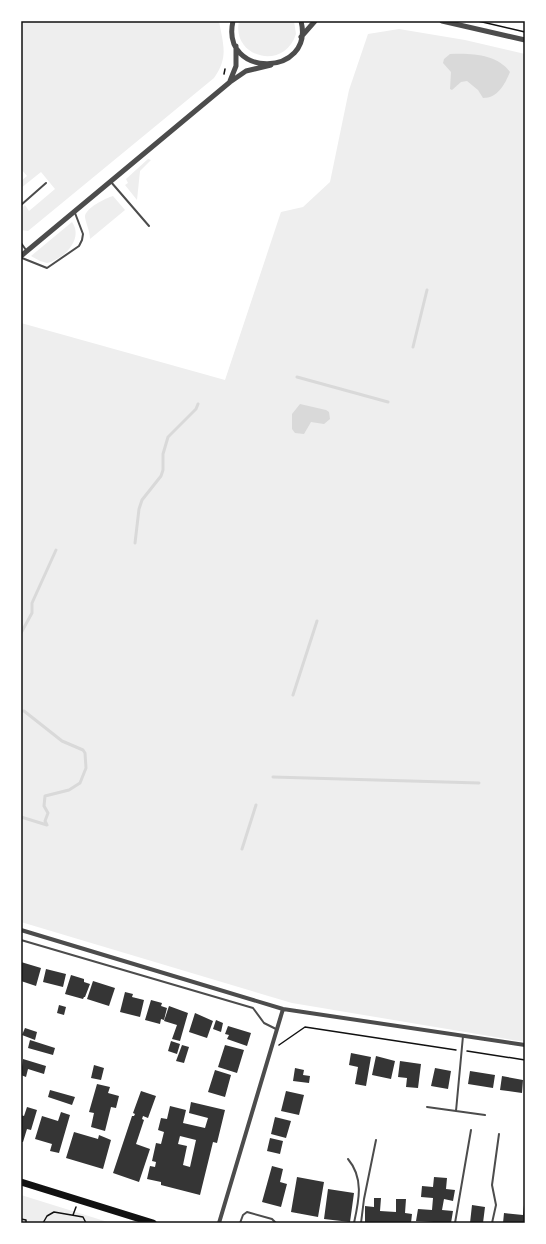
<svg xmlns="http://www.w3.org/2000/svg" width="546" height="1244" font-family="'PT Sans Narrow',sans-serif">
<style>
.green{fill:#eee}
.water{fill:#d9d9d9}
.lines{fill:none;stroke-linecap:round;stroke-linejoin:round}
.stream{stroke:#d9d9d9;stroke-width:3}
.building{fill:#353535;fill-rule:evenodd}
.path{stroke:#111;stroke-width:1.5}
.service{stroke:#4c4c4c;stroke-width:2}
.minor{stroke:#4c4c4c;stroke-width:4}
.tertiary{stroke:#4c4c4c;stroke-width:5}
.trunk{stroke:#111;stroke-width:7}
.neatline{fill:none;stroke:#111;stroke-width:1.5}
</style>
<rect width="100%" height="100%" fill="#fff"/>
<path class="green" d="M21,21H219C223,44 229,57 214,78L28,231L21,230L23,207L25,205L29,211L55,189L41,172L21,188V181L27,176L21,169Z
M239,21H294L296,34C284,72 231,57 239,21Z
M399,29L465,40L525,54V1042L292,1003L21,922V323L225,380L281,212L303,207L330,182L349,90L368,34Z
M148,159L151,160L140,171L137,200L125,185L128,183L126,179Z
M113,196L125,210L90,239C90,231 86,224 85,217C85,208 106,198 113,196Z
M72,222C84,239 64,259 47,263L40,261L31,256Z
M21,1195L111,1223H21Z"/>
<path class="water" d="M450,54C471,53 497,54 510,72C505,84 498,98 483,98L478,90L467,81L461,82L452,90L450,89L451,72L443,63L444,59Z
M300,404L326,410L329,412L330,419L324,424L311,422L304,434L295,433L292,429V414Z"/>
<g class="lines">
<path class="stream" d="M413,347L427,290
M297,377L388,402
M135,543L139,509L142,500L161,476L163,470V454L168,437L196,409L198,404
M21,633L32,613V603L56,550
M293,695L317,621
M21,711H24L62,741L83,750L85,753L86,768L80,783L69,790L45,796L44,806L48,813L45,821L47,825L21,817
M273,777L479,783
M242,849L256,805"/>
</g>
<path class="building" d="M21,962L41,968L36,986L21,981Z
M46,969L66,974L63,987L43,982Z
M71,975L84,979V982L90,984L85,997H84L83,999L65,994Z
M93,981L115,988L109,1006L87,999Z
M125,992L133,994L132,997L144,1000L140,1017L120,1012Z
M151,1000L162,1003L161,1006L167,1008L164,1020L161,1019L160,1024L145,1020Z
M59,1005L66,1007L64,1015L57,1013Z
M169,1006L188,1013L180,1041L172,1039L177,1025L164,1021Z
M195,1013L213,1021L207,1038L189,1032Z
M216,1020L223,1023L221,1032L213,1029Z
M228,1026L251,1033L247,1046L227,1039L229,1035L225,1034Z
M25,1028L37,1032L35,1040L22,1035Z
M30,1040L55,1048L53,1055L28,1048Z
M171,1041L180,1044L177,1054L168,1051Z
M182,1045L189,1047L184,1063L176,1061Z
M225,1045L244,1050L237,1073L218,1067Z
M351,1053L371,1057L366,1086L355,1084L358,1067L349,1065Z
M376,1056L395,1061L391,1079L372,1075Z
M23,1059L46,1066L44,1074L28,1069L26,1077L21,1075Z
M400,1061L421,1064L418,1088L406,1087L407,1078L398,1077Z
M94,1065L104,1068L101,1080L91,1078Z
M295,1068L304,1070L303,1075L310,1076L309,1083L293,1081Z
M435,1068L451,1071L448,1089L431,1086Z
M215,1070L231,1075L225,1097L208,1092Z
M470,1071L495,1075L493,1088L468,1084Z
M502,1076L523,1080L522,1093L500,1090Z
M97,1084L110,1087L108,1093L119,1096L116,1108L111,1107L105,1131L91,1127L94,1113L89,1112Z
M50,1090L75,1097L72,1105L48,1097Z
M141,1091L156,1096L148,1118L143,1116L142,1119L144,1120L136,1144L150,1149L139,1182L113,1173L132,1116H134L135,1114L133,1113Z
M286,1091L304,1095L299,1115L281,1111Z
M191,1102L225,1110L217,1143L213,1142L200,1195L161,1185V1182L147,1179L150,1166L155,1167L156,1162L152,1161L156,1143L161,1144L164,1132L158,1130L161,1118L167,1119L170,1106L186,1110L183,1123L205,1128L208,1118L189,1113ZM180,1136L196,1140L190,1167L183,1165L187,1146L178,1144Z
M27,1107L37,1110L31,1130L27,1129L23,1142H21V1115L24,1116Z
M61,1112L70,1115L59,1153L50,1151L52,1144L35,1139L42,1116L58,1121Z
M275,1117L291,1121L286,1138L271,1134Z
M74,1132L98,1139L99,1135L111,1140L103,1169L66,1158Z
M270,1138L283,1141L280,1154L267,1151Z
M272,1166L283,1169L280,1182L287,1184L281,1207L262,1202Z
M297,1177L324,1182L318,1217L291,1212Z
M434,1177L447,1178L446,1189L455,1190L453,1201L444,1199L442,1210L453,1211L451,1223L416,1221L418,1209L432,1210L433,1198L421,1197L422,1186L433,1187Z
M328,1189L354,1193L350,1222L324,1219Z
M374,1198H381L380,1211L396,1212V1199H406L405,1213L412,1214L411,1223H365V1206L374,1207Z
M472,1205L485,1207L483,1223H470Z
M524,1205L525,1223H503L504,1213L523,1215Z"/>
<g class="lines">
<path class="path" d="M478,21L525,32
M224,74L225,69
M279,1045L305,1027L456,1050
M467,1051L525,1060
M73,1215L76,1207
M21,1219L26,1220V1223
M43,1223L47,1216L54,1212L83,1217L86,1223"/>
<path class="service" d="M111,182L149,226
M21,205L46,183
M21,243L26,250
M22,258L47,268L79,246L82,240L83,234L75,213
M21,940L253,1008L264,1023L276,1029
M427,1107L485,1115
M456,1111L463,1036
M348,1159C364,1178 359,1200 354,1223
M240,1223L243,1215L247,1212L272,1219L276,1223
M361,1223L364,1199L376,1140
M455,1223L471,1130
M492,1223L496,1205L492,1185L499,1134"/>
<path class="minor" d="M21,930L283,1009L525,1045
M219,1223L283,1009"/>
<path class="tertiary" d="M233,21C220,79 315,77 301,21
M442,21L525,40
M301,37L315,21
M230,81L236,66V46
M21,256L230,82L246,71L271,65"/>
<path class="trunk" d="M21,1182L153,1223"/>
</g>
<rect width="546" height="1244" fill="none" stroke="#ffffff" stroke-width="44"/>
<rect x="22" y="22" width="502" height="1200" class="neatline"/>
</svg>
